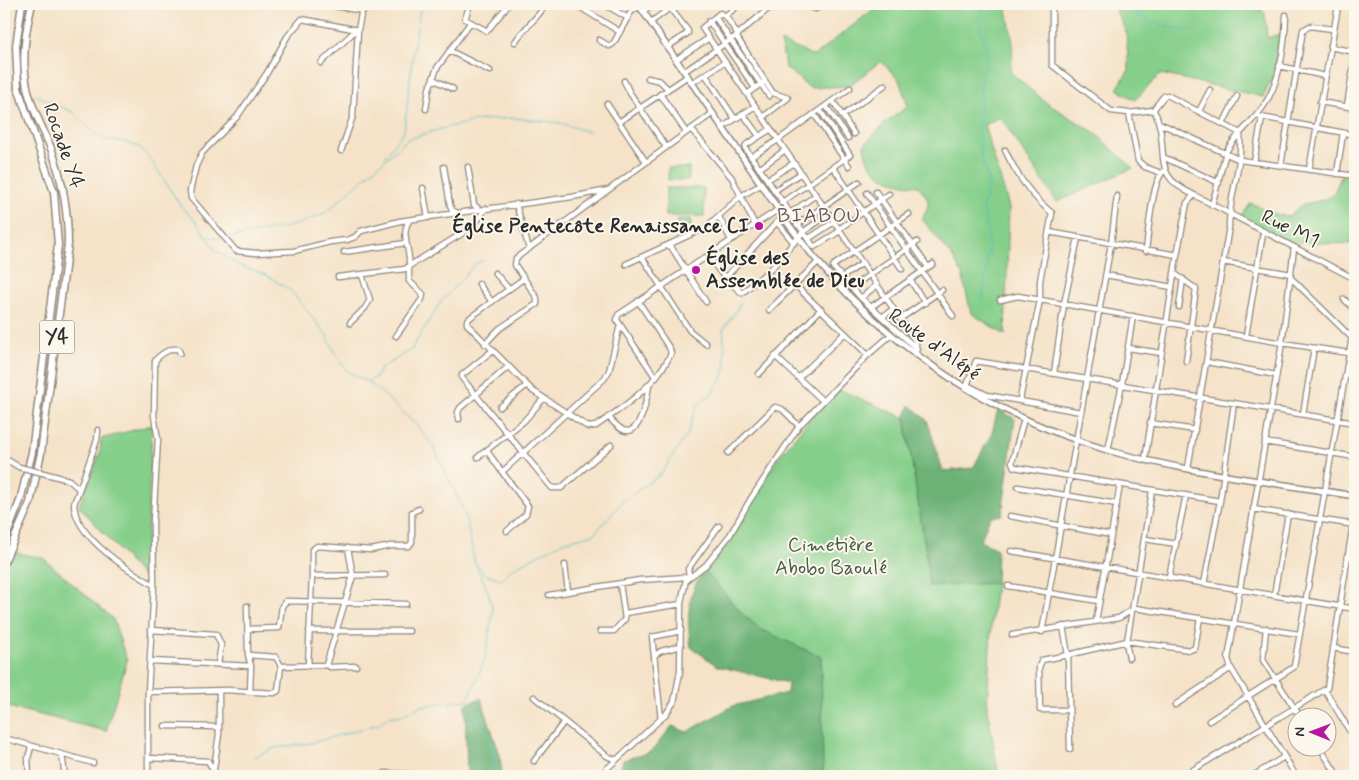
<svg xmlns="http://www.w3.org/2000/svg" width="1359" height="780" font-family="Mynerve,sans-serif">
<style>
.green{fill:#86cf8b;stroke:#587d5b}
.forest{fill:#6cb277;stroke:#4c6e51}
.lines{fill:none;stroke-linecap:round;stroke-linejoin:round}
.stream{stroke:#4fbdc5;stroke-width:1}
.minor-casing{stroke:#90867a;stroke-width:7}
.major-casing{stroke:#90867a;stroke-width:8}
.highway-casing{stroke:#90867a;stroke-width:9}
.minor{stroke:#fff;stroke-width:4.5}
.major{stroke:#fff;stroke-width:5}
.highway{stroke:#fff;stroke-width:6}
.minor-bridge-casing{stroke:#90867a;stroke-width:7;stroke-linecap:butt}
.minor-bridge{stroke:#fff;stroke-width:4.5}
.poi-dot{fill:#b5179e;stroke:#fbf7ec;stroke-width:2}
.labels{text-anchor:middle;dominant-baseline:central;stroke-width:4;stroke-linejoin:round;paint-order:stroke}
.shield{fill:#fbf7ec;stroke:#696865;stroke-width:1}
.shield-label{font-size:19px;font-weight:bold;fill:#2b2b2b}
.street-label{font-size:20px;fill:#2b2b2b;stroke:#fbf7ec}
.poi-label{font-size:20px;font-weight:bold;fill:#2b2b2b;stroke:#fbf7ec;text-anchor:end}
.park-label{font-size:20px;fill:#465c48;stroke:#fbf7ec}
.neighbourhood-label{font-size:21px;letter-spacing:1px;fill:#655663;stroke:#fbf7ec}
</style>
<rect width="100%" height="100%" fill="#fbf7ec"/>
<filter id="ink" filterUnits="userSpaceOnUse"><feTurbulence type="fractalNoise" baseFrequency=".02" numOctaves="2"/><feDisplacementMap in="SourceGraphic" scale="10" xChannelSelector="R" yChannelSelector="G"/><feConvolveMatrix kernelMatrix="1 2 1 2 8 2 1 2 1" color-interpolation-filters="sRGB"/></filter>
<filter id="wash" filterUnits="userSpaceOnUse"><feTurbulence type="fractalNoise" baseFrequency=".0096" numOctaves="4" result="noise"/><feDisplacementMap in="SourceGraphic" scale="20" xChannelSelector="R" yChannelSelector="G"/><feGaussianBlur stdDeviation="1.12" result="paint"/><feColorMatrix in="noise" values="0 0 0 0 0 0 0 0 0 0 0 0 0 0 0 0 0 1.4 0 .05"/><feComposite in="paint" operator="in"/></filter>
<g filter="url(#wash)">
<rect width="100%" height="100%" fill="#f5e2c8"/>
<path class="green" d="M880,4H1006L1013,44L1011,73L1048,104L1094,132L1133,168L1057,202L1000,117L984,125L1009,207L1005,335L971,313L962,274L954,259L922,219C931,203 930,199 918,186C890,183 867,176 864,145L884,124L908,106L899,80L881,61L849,86L810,88L785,67L781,42L814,56Z
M1113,4H1256L1265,14L1267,38L1280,34L1273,78L1263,97L1161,74L1135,100L1117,89L1129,70L1126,32Z
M668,168H689V180H668Z
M1345,168L1355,171V244L1290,242L1278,239L1240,218L1251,203L1278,215L1289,216L1301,205L1323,200L1333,195Z
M666,188H704V216H666Z
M677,219H691V227L677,228Z
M840,390L905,418L926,553L929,585L996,583L991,628L987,708L999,776H823L821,657L762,630L743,615L705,571L730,542L749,504L778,458L814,414Z
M152,425L145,579L79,506L100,453L101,439Z
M4,550L43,558L113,619L127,661L106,731L4,706Z"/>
<path class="forest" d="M910,405L927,420L943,471L973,468L992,433L998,409L1015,419L1002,515L990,517L980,541L997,549L996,583L929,586L926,553L905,418Z
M705,571L743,615L762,630L821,657L823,776H619L623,760L651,752L672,726L687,732L733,706L787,693L788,683L717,666L691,647C687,623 686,589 705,571Z
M481,698L500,755L502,776H467L465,705Z"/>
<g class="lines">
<path class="stream" d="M1123,4C1143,23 1167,26 1193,32
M4,86L17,90
M33,94L73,112L95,134L107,140L125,142L139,147L148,156L181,206L198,224L216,251L240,266L266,275L291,291L326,334L337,357L348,372L368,382L382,393L418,427L433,446L465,514L475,563L488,591L493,611L485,659L468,700L491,741L498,776
M385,156L404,131L414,45L421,4
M205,236L223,239
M227,238L296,225L325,213L408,139L444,128L481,120L515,118L560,123L589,132
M982,305L989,244L983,207L989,181L980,154L979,130L981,80L986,57V45L980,29V17L984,4
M369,381L376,377L380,369L411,350L440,303L476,263L483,261
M477,564L486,575L503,579L510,570L563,542L594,534L623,501L661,474L688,433L697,405L712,393L722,379L726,364L723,330L742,302
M254,757L275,748L311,743L379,724L387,717L402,715L421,706L467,700"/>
</g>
</g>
<g filter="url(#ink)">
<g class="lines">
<defs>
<path id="minor" d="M323,4L363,11
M363,4L358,30L302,19L287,37L267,73L237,117L202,153L196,166L190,191L191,198L236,251L256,253L294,251L330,242L347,240L355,237L361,231L400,221L572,197L608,190
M470,4L465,19L487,31L509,4
M575,4L620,32
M604,4L628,18
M799,4L815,9L828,4
M1052,4V65L1111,111L1129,113L1153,110C1158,115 1158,122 1160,128C1166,164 1156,177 1194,195
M644,11L652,4
M725,16L740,4
M715,17L769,96
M709,21L755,88
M651,22L670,8L688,31V33L669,46
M737,35L774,4
M738,35L727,18L720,13L702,28L916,342V355
M599,40L609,46L613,44L631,12L640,6
M515,42C524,28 538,18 546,4
M1330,47L1355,52
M450,51L490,71
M677,59L709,38
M321,63L356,30
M1279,66L1325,76
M685,71L736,36L765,81L747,94
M705,74L735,119
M648,78L660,81L668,89
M433,79L453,89
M624,81L630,93L666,147
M693,82L725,62
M660,94L686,132
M833,101L854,134
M1320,102L1355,108
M607,104L646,162
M826,106L848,138
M1347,106L1355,57
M426,109L429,89L437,68L470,23
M1153,110L1164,96L1167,95L1240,133C1243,165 1229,195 1229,227L1188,468
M1199,111L1210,90
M1129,113L1138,161L1145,167L1161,173
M743,114L759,136
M814,114L849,166
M842,116L885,85
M1256,116L1355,135
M763,117L788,98L773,93L765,81
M619,122L688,76
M1159,123L1240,160L1355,176
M1223,124L1237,96
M723,127L755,106
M691,129L732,178L755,225
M771,129L746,145L745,148L814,247L840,231
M1005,150C1016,174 1032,197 1052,213L1040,281V300L1020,399
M341,151L353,116L358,30
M751,157L778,140L850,88
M1163,157L1219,183
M1254,162L1262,118
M1281,166L1303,30L1310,26L1333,29
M444,167L450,205L452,210L457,213
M468,167L474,205L479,209
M833,167L902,269
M759,169L785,150
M1309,170L1338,7
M1337,174L1343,133
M767,180L794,163
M423,188L428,218
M774,191L801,173
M876,192L928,267
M867,193L953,316
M781,203L850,155L820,110
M516,204L529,249
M1212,205L1226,152C1236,134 1252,123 1263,107C1280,83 1285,44 1286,15
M789,214L816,195
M909,214L834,265L833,267L861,298L917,349
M719,217L731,240
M797,225L859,182
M839,229L889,194
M1049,232L1177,255
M808,239L834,222
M670,245L706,302
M1294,248L1282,343L1228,659L1231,668L1296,776
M1146,251C1148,235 1152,179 1164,171
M344,252L406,243
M708,256L725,278L777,222L794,243
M642,257L690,331L706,344
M1223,262L1291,274
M626,264L705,228L741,196L762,184
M495,273L508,288
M1174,273L1196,289L1186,361
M1106,275L1172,287
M338,277L405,269L409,266C411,251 400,234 409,221
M842,277L863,263
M725,278L742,293L771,269L803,232L829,214
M1291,278L1355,341
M523,279L471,317L467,321V324L533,391L588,427L596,426C625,406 655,386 671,354L670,349L638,301
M910,280L925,303
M479,284L492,302
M794,284L868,355
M852,287L917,242
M861,298L877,285
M1344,299L1355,310
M1000,300L1018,296L1282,343L1349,353
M871,307L933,264
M1179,307L1183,279
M769,310L818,262
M882,317L893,309
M900,319L942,290
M350,323L365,308L370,300L362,275
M396,336L422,299L423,294L409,281V266L463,233L475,224L486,208
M1246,336L1263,233
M485,344L499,329L537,304V298L515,265L516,258L713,113
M1128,348L1161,353
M492,351L462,375V378L552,488H561L611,445
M775,356L823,401
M1207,362L1276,375
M1054,373L1064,304L1078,238
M759,374L821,309
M656,378L617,320L618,315L779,209
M798,378L845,333
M967,385L987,395L1081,412
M966,388L976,361L1355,423
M500,407L527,385
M1303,414L1314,348
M608,417C613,421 620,431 627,431C642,431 647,397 649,386
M459,419L458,412L460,408L508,367
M1024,419L1012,462L1014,467L1220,501
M1150,423L1195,430
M98,430L97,440L74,504C75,537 128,570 154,585L148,692V776
M1265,442L1355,457
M1108,450L1122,384L1133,316
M487,451L502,472
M728,453L775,407L782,409L799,426L868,355L891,335
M478,457L524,421L544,398
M4,458L19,467
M1145,460L1177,255L1187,203L1194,195L1355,279
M47,474L69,480L79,489
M1018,487L1117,504
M1253,509L1355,525
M1010,516L1111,535
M507,531L526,514L528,506L502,472L604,379L609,371L620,325
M1145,539L1176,544
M1011,551L1355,609
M1347,556L1355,558
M565,565L568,592
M312,576V550L317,546L371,550L391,546H409L412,542V512L419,509
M689,576L688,569L719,526
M1169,577L1186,495
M1204,584L1220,501L1234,403
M154,585L153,524L158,439L154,416L155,361C159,355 171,347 178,349L180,353
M1008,586L1099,601
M549,595L640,580L687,577
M1274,595L1288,514
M247,606L248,655
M625,613L681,604
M1096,621L1120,485
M1063,626L1068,655L1127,641L1190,650L1195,648L1200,618
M1266,628L1263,660L1301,718
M248,629L279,628L282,606L286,601L406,604
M151,630L216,634L221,645L218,664
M309,631H409
M600,631H614L625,619L620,584
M1042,632L1111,244L1117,196
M1012,635L1119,618L1135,608L1299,634
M1127,641L1152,491
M1126,642L1129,658
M1333,648L1355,652
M655,655L661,651L681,646
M151,661L251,666L248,655L276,657L281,666
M326,665L330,667L356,666
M308,666L312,576L385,575
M1325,690L1355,740
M148,692L226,690L274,693L278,691L281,666L326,665L353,576L348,548
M250,692L251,666
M534,697L607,756L616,760
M1175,705L1231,668
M1069,710H1040L1039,667L1042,660L1068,655L1070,749
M661,719L652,637L681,631
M1209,721L1294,667L1352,337
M165,726L219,727
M4,738L93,763
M1320,748L1338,776
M62,755L65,776
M150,758L208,761L213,770
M534,761L564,722
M29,776L28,758L31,747
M213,776L219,734V691
M382,776L385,773L422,775
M599,776L666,714L674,702L680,672L681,602L686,580L706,565L730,535L750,500L799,426
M1183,776L1327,688L1353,524
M1253,776L1284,757"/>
<path id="major" d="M638,4L789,225C868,333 978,412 1107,450C1186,473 1273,482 1355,496"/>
<path id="highway" d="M4,542L20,501L32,452L58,245L54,192L18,88L16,46L22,4
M4,562L30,503L41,453L68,244C68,212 63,181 52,151C44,130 33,112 28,91C21,63 25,31 32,4"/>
</defs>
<use href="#minor" class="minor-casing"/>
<use href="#major" class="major-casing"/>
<use href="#highway" class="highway-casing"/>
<use href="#minor" class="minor"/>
<use href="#major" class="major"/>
<use href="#highway" class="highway"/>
<defs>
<path id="minor-bridge" d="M19,467L47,474"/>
</defs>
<use href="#minor-bridge" class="minor-bridge-casing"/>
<use href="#minor-bridge" class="minor-bridge"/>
</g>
</g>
<g class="poi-dot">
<circle cx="759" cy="226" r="5"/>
<circle cx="696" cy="270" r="5"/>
</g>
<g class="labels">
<rect class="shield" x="39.5" y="320.5" width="35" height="33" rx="4"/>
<g class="shield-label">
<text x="57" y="337">Y4</text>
</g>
<g class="street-label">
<text transform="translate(63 146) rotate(71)">Rocade Y4</text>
<text transform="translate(1290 229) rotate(26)">Rue M1</text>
<text transform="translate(934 345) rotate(36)">Route d'Alépé</text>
</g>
<g class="poi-label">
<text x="749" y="226">Église Pentecôte Renaissance CI</text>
<text x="706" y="258" text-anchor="start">Église des<tspan x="706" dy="23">Assemblée de Dieu</tspan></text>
</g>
<g class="park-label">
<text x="831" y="545">Cimetière<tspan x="831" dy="23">Abobo Baoulé</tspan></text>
</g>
<g class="neighbourhood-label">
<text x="819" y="216">BIABOU</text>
</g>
</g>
<rect width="1359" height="780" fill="none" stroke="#fbf7ec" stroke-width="20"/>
<g transform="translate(1312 732) rotate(271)"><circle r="24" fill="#fbf7ec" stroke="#a8a59f"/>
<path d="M0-4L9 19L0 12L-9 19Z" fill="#b5179e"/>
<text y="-8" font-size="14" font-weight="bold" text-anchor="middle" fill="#2b2b2b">N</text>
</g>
</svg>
